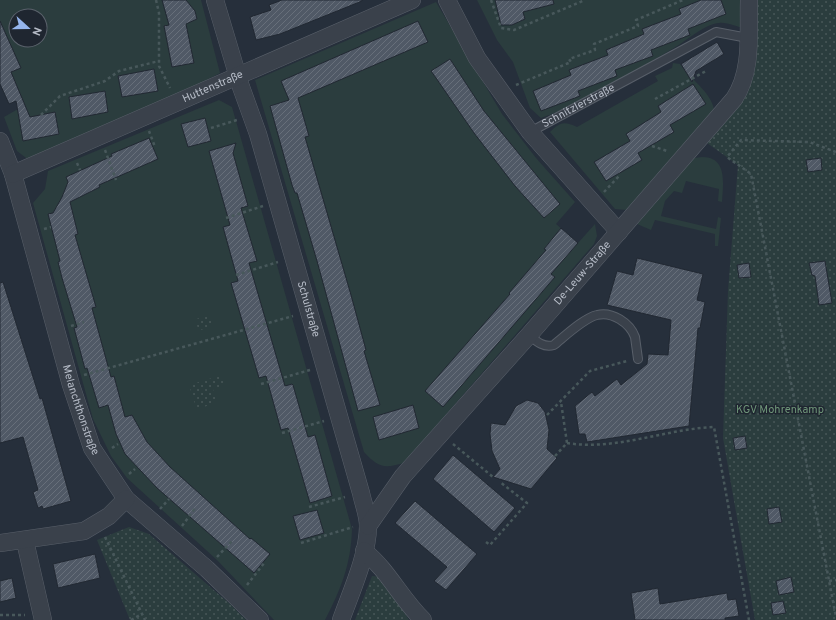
<svg xmlns="http://www.w3.org/2000/svg" width="836" height="620" font-family="Overpass,sans-serif">
<style>
.grass{fill:#2b3d3e;fill-rule:evenodd}
.park{fill:url(#park-dots)}
.building{fill:url(#building-hatch);stroke:#212832}
.lines{fill:none;stroke-linecap:round;stroke-linejoin:round}
.service-casing{stroke:#585f69;stroke-width:10}
.minor-casing{stroke:#585f69;stroke-width:18}
.path{stroke:#48585b;stroke-width:2.5;stroke-dasharray:3 3;stroke-linecap:butt}
.service{stroke:#3a414b;stroke-width:8}
.minor{stroke:#3a414b;stroke-width:17}
.labels{text-anchor:middle;dominant-baseline:central;stroke-width:3;stroke-linejoin:round;paint-order:stroke}
.street-label{font-size:11px;fill:#b6bcc7;stroke:#1f2630}
.park-label{font-size:11px;fill:#6f9579;stroke:#1f2630}
</style>
<defs>
<pattern id="park-dots" width="8" height="8" patternUnits="userSpaceOnUse"><rect width="8" height="8" fill="#2b3d3e"/><path d="M2 2h.1M6 6h.1" fill="none" stroke="#485758" stroke-width="1.8" stroke-linecap="round"/></pattern>
<pattern id="building-hatch" width="6" height="6" patternUnits="userSpaceOnUse"><rect width="6" height="6" fill="#505966"/><path d="M-1 1l2-2M0 6l6-6M5 7l2-2" fill="none" stroke="#676f7a"/></pattern>
</defs>
<rect width="100%" height="100%" fill="#262f3b"/>
<path class="grass" d="M0,0H201L220,73L199,84L30,161L17,151L4,117L25,105L11,72L0,77ZM16,16H40V40H16Z
M477,0H745L746,29C738,27 727,22 719,23C705,24 686,41 674,48C633,72 585,103 541,118L530,108L513,62L497,40Z
M436,2L502,114L536,158L575,202L556,224L578,243L595,224L597,236L594,244L404,463C383,469 378,467 364,452L255,80Z
M673,63L680,64C691,80 710,91 714,109L627,210L615,209L550,132C560,122 564,121 577,127L658,81L655,76L672,68Z
M219,100L232,107L352,529C351,564 341,589 325,620H274L217,560L127,478L111,456L93,419L33,203L45,189L48,171Z
M702,157C728,157 723,184 722,202L718,201L719,189L686,181L682,193L674,191L665,201L661,216L716,229L718,217L721,218L718,246H715V234L655,220L651,230L637,224L694,158Z"/>
<path class="park" d="M757,0H836V620H755L723,438L728,291L738,165L707,143L739,105Z
M210,315L212,326L198,331L196,319Z
M222,375L225,385L213,389L216,402L197,410L189,385Z
M129,527L149,534L231,605L246,620H130L97,540Z
M372,576L382,577L409,620H355Z"/>
<path class="building" d="M162,0H186L195,11L197,19L186,24L194,63L172,67L164,26L169,25Z
M282,0H362V1L280,34L256,40L250,17L271,10L269,5Z
M495,0H553L554,4L523,12L525,19L512,25H501Z
M701,0H721L726,14L688,29L690,35L651,50L653,56L615,70L617,76L578,91L580,96L541,111L533,91L571,75L569,70L608,55L606,50L644,34L642,29L681,14L679,9Z
M0,21L21,68L11,72L30,117L55,112L59,134L23,141L16,101L9,104L0,84Z
M418,21L428,42L298,98L309,136L305,137L351,295L366,350L364,351L380,405L358,411L317,261L297,193H295L292,185L270,106L289,100L281,81Z
M717,42L724,54L696,71L692,82L681,64Z
M450,59L484,111L560,204L544,218L515,186L474,133L436,78L431,71Z
M154,69L158,91L122,97L118,76Z
M693,84L706,104L670,125L674,132L638,153L642,160L606,181L594,162L630,141L626,134L661,112L658,106Z
M105,91L108,112L72,119L69,97Z
M205,118L211,141L188,147L181,124Z
M149,138L158,159L99,185L100,187L70,202L78,234L75,235L96,307L92,308L111,377L114,376L125,417L132,415L147,442L170,467L250,539L251,538L270,554L254,573L157,488L125,454L116,434L108,405L99,408L87,368L85,369L74,328L77,327L62,278L58,262L60,261L48,214L53,213L62,197L68,182L66,177L112,156L111,154Z
M236,143L233,153L248,206L241,208L257,261L249,263L285,386L292,384L293,385L308,437L315,435L332,496L310,503L288,428L281,430L266,376L259,378L231,283L238,281L223,227L230,225L209,151Z
M821,158L822,170L808,172L806,160Z
M561,228L578,243L551,274L555,277L443,407L425,391L510,294L509,293L546,250L544,249Z
M637,258L703,274L697,300L705,302L700,328H698L689,426L587,442L585,434H579L575,406L592,392L595,396L617,379L621,385L647,364L648,354L668,355L671,320L607,305L617,271L633,275Z
M825,261L832,303L819,305L815,276L812,275L809,263Z
M749,263L751,277L739,278L737,265Z
M3,282L40,399L42,398L71,501L43,509L42,506L38,508L33,492L38,490L23,437L0,443V283Z
M527,400L538,403L545,412L549,430L547,449L557,458L531,489L493,477L500,469L492,451L490,434L491,423L505,425L516,406Z
M413,405L419,428L379,440L373,417Z
M745,436L747,448L735,450L733,438Z
M453,455L515,508L494,532L433,479Z
M415,501L477,554L446,590L434,581L447,567L395,523Z
M779,507L782,522L769,524L767,509Z
M317,510L324,533L300,540L293,516Z
M95,554L100,578L58,588L53,564Z
M791,577L794,592L779,595L776,581Z
M12,578L16,598L0,602V581Z
M658,588L660,604L727,593L728,600L736,599L739,616L725,618V620H635L631,593Z
M783,601L786,613L773,615L771,603Z"/>
<g class="lines">
<defs>
<g id="service">
<path id="s1" d="M530,132L716,32L748,38"/>
<path d="M529,335C537,342 544,348 554,345C565,336 584,318 597,315C612,311 630,323 635,337C636,344 637,352 638,359"/>
</g>
<g id="minor">
<path id="s2" d="M215,0L241,87L258,134L361,493C363,503 368,515 368,526C368,555 351,592 341,620"/>
<path d="M447,0L477,58L530,132L619,232"/>
<path id="s3" d="M0,141L13,174L71,385L92,448L126,499L207,569L260,620"/>
<path id="s4" d="M13,174L412,0"/>
<path id="s5" d="M368,526L403,476L529,335L734,99C753,71 748,33 749,0"/>
<path d="M25,541L43,620"/>
<path d="M0,543L84,531L109,516L126,499"/>
<path d="M364,551C388,570 401,599 423,620"/>
</g>
</defs>
<use href="#service" class="service-casing"/>
<use href="#minor" class="minor-casing"/>
<path class="path" d="M156,0L159,13V66L170,88
M491,0L501,28L514,30L585,0
M516,85L571,62L569,59L595,50L594,44L638,26L636,20L683,0
M655,99L706,71
M41,115L60,96L105,81L119,71L159,61
M211,128L237,120
M149,131L155,147
M652,146L667,151
M105,150L116,180
M836,152L809,142L741,140L727,157L751,174L836,617
M77,163L80,170
M604,192L620,175
M226,218L263,206
M44,229L51,227
M236,275L278,262
M71,326L84,322
M84,375L293,316
M261,384L310,370
M547,415L590,371L627,361
M282,433L324,421
M567,443C616,451 665,429 714,427L749,620
M453,444L493,477
M112,448L118,444
M555,456L567,443L561,402
M129,474L135,469
M309,507L345,497
M160,509L169,499
M182,526L196,507
M105,537L145,620
M486,542L490,545L527,503L500,482
M301,543L353,527
M217,557L233,540
M829,581L836,580
M247,585L265,562
M0,615H25
M131,620L142,614"/>
<use href="#service" class="service"/>
<use href="#minor" class="minor"/>
</g>
<g class="labels">
<g class="street-label">
<text stroke="none"><textPath href="#s4" startOffset="218">Huttenstraße</textPath></text>
<text stroke="none"><textPath href="#s1" startOffset="55">Schnitzlerstraße</textPath></text>
<text stroke="none"><textPath href="#s5" startOffset="332">De-Leuw-Straße</textPath></text>
<text stroke="none"><textPath href="#s2" startOffset="323">Schulstraße</textPath></text>
<text stroke="none"><textPath href="#s3" startOffset="281">Melanchthonstraße</textPath></text>
</g>
<g class="park-label">
<text x="780" y="410">KGV Mohrenkamp</text>
</g>
</g>
<g transform="translate(28 28) rotate(111)"><circle r="19" fill="#1f2630" stroke="#5b626c"/>
<path d="M0-3L7 15L0 10L-7 15Z" fill="#95b5ed"/>
<text y="-6" font-size="11" font-weight="bold" text-anchor="middle" fill="#b6bcc7">N</text>
</g>
</svg>
